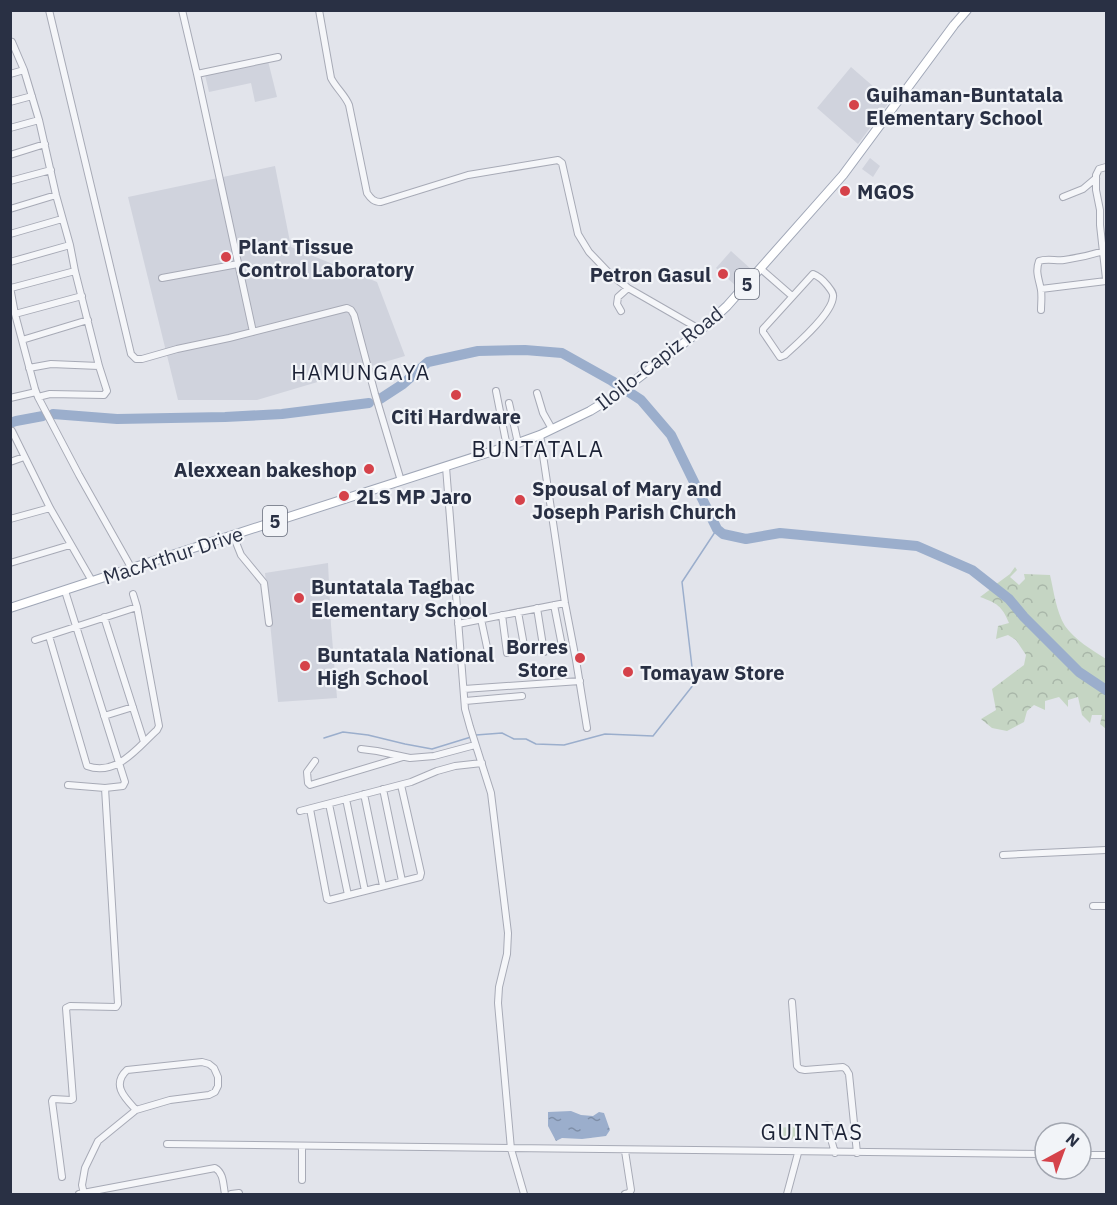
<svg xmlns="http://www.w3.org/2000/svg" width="1117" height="1205" font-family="'IBM Plex Sans',sans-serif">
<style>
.built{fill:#d0d3dd}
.green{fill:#c5d5c3}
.forest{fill:url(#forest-crowns)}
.water{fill:url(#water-ripples)}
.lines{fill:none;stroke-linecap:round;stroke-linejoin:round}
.stream{stroke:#9baecc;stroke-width:1.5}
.river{stroke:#9baecc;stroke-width:10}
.minor-casing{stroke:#a7aab6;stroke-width:8}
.major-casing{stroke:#a0a7b7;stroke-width:10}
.minor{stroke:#f5f6f9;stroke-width:6}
.major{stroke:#fff;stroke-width:8}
.poi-dot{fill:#d5424a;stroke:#f2f4f8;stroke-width:2}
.labels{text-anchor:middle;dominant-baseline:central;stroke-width:4.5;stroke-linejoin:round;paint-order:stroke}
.shield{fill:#f2f4f8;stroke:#656b7a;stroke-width:1.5}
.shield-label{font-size:18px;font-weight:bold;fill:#293044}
.poi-label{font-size:20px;font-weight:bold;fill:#293044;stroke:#f2f4f8;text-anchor:start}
.street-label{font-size:20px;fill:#293044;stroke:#f2f4f8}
.neighbourhood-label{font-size:21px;letter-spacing:1.5px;fill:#1b2135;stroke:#f2f4f8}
.quarter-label{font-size:22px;letter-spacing:1.5px;fill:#1b2135;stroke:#f2f4f8}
</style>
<defs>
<pattern id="forest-crowns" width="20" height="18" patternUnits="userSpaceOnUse" patternTransform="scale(1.5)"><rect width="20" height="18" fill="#c5d5c3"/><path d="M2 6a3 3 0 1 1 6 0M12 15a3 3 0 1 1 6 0" fill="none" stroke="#a9b7a9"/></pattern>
<pattern id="water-ripples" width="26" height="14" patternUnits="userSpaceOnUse" patternTransform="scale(1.5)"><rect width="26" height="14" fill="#9baecc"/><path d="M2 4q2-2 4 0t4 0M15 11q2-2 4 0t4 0" fill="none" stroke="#7e8ea7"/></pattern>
</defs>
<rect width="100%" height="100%" fill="#e2e4eb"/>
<path class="built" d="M268,61L277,97L255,102L251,83L209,92L205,75Z
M851,67L890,101L858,144L817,108Z
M870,158L880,166L873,177L862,169Z
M275,166L291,247L377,282L405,356L257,400H178L128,197Z
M731,251L752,270L736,286L716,268Z
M328,563L331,625L337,698L278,702L265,573Z"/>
<path class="green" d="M800,1126L801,1138L780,1140L779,1128Z"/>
<path class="forest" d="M1015,567L1017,570L1010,577L1019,585L1025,579L1024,574L1050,575C1054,592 1056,611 1065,626C1075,640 1092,650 1106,659V686L1077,667L1021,609L995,585L1010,574Z
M992,588L1002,596L1077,673L1106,692V729L1100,724L1102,715H1092L1090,723L1082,715L1078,697L1068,700V707L1059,697L1045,701V710L1034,705L1027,711L1024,722L1007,731L992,728L981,719L996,710L992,689L1024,665L1026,655L1016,640L1008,635L996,639L998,626L1009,623C1002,606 997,603 980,597Z"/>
<path class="water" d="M571,1111L581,1115L593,1116L599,1112L604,1113L610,1130L606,1136L582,1139L562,1138L556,1141L548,1126V1112Z"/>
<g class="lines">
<path class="stream" d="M476,735L502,733L514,739H526L536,744L564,745L605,734L653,736L694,684L682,582L717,529
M324,738L343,732L368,735L405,744L432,749L471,737"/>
<path class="river" d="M380,399L403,384L428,362L478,351L525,350L562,353L612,381L641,400L671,435L717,529L723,534L746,539L780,533L917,546L972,570L1009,599L1024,617L1079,672L1106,690
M53,414L117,419L225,417L282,414L369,403
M10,423L16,421L43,416"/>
<defs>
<path id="minor" d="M49,10L131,354L136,359H142L177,349L229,338L347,308L351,310L354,315L375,394L401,481
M182,10L197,74L253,332
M319,10L331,78C336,88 345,95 349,105L367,193C371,199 374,202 381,202L468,175L558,160L562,163L578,234L589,252L611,275L628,288L701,330
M10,43L12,42L24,70L39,120L56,195L70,245L75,271L99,366L107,391L104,395L50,394L38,397
M10,74L24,70
M197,74L278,57
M10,102L32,96
M10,128L39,120
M10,155L45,144
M1106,167L1099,169L1096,175V190L1100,210V225L1106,279
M10,181L51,170
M1063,197L1083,189L1096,178
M10,209L56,195
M10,234L62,219
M10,262L70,245
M761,269L792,296
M813,274C818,276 823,280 827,285C830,289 834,293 833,297C832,314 797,344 785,355L780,357L763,332V329Z
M162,278L238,264
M10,287L15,314L35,389L38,397L79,475L132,569
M11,288L75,271
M1041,289L1106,281
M1041,310C1041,304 1042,297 1041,290C1039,279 1035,272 1039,261C1047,258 1056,261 1064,260C1078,258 1091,255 1104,251
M621,311L617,304L618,297L628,288
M15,314L82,296
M22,340L88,320
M29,368L51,364L99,366
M496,391L507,447
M537,393L543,413L552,429
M10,398L36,392
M509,403L518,443
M12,431L50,508L92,581
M540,435L565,603L576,660L587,728
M10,462L24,457
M446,467L465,709L470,727L491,793L508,933L507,954L499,987L498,1003L511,1149L524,1194
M10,519L50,508
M233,535L241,555L264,583L269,623
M10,563L70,545
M554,605L563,651
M537,608L544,652
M518,612L525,651
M502,615L507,653
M104,617L144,742
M481,619L488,652
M458,624L565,603
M49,636L87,766C117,777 138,747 157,730L159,726L137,607L133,594
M35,640L137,607
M464,689L580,681
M465,701L522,696
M104,716L133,707
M361,749L377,751L410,758L434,756L475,745
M315,761L307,772L308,783L310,785L403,757
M68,785L105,788
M383,789L402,881
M364,794L383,886
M346,799L365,891
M329,804L348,895
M310,809L327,899L329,900L420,877L421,873L401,785
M300,811L411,782L437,771L455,766L482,763
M1003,855L1106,850
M1093,906H1106
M792,1002L797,1066L800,1069L805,1070L843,1067L846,1069L849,1074L857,1153
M827,1125L835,1153
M167,1144L1045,1154
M625,1151L631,1190L629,1193L625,1194
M1081,1155H1106
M62,1177L52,1101L53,1099L71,1100L73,1099L66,1008L70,1006L116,1007L118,1004L105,788L123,786L125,782L65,591
M302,1180V1147
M79,1194L83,1193L215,1168C224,1173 223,1185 225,1194
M84,1194L82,1185L85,1168L98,1141L136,1110L170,1100L209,1095L215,1092L218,1086V1077L214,1068L209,1064L202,1062L127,1070C111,1085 125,1098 136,1110
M231,1194L239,1193
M787,1194L798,1153"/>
<path id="major" d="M10,608L233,535L518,443L540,435L590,411L616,395L701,330L727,306L843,175L954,25L967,10"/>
</defs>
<use href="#minor" class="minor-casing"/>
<use href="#major" class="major-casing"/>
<use href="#minor" class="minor"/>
<use href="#major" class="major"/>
</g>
<g class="poi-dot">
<circle cx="854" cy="105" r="6"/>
<circle cx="845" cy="191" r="6"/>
<circle cx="226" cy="257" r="6"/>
<circle cx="723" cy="274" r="6"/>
<circle cx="456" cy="395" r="6"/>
<circle cx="369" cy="469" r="6"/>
<circle cx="344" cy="496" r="6"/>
<circle cx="520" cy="500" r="6"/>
<circle cx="299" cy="598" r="6"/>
<circle cx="580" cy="658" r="6"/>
<circle cx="305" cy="666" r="6"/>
<circle cx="628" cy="672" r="6"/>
</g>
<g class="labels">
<g class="shield">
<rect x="735" y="269" width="24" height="30" rx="4.5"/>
<rect x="263" y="506" width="24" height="30" rx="4.5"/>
</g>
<g class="shield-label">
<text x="747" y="284">5</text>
<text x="275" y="521">5</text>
</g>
<g class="poi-label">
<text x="866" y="94">Guihaman-Buntatala<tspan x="866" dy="23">Elementary School</tspan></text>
<text x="857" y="191">MGOS</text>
<text x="238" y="246">Plant Tissue<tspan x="238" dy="23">Control Laboratory</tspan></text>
<text x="711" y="274" text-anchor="end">Petron Gasul</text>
<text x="456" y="416" text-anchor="middle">Citi Hardware</text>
<text x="357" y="469" text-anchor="end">Alexxean bakeshop</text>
<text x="532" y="488">Spousal of Mary and<tspan x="532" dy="23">Joseph Parish Church</tspan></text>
<text x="356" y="496">2LS MP Jaro</text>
<text x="311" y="586">Buntatala Tagbac<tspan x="311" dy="23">Elementary School</tspan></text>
<text x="568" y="646" text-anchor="end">Borres<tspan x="568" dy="23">Store</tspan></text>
<text x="317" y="654">Buntatala National<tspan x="317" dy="23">High School</tspan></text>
<text x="640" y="672">Tomayaw Store</text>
</g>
<g class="street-label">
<text transform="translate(659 358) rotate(-38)">Iloilo-Capiz Road</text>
<text transform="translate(173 555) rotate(-18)">MacArthur Drive</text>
</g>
<g class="neighbourhood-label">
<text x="361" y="372">HAMUNGAYA</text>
</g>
<g class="quarter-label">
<text x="538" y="448">BUNTATALA</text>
<text x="812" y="1131">GUINTAS</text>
</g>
</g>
<rect width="1117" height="1205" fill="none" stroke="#293044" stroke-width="24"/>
<g transform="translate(1063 1151) rotate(41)"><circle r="28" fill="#f2f4f8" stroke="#a2a6b0" stroke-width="1.5"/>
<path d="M0-4.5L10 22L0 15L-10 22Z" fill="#d5424a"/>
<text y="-9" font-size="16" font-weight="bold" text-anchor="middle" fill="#293044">N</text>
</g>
</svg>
